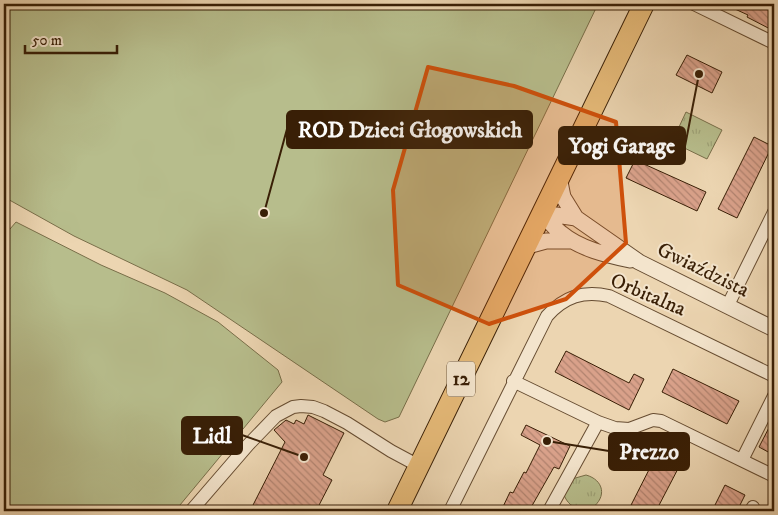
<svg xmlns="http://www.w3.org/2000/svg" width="778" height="515" font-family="'IM FELL DW Pica',serif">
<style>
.grass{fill:url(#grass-tufts);stroke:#786e49}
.garden{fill:#b7bd8c;stroke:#786e49}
.building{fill:url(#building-back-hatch);stroke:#391f06}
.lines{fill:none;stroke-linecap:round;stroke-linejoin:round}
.minor-casing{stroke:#664c31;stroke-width:14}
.tertiary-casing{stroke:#664c31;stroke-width:17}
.primary-casing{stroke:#391f06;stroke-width:22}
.minor{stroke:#f3e4cc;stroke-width:12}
.tertiary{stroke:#f3e4cc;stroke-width:15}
.primary{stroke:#e6ba78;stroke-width:20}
.marked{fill:#ce500b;fill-opacity:0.2;stroke:#ce500b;stroke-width:4;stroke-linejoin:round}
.labels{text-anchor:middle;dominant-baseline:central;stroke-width:4;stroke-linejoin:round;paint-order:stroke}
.shield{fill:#f3e4cc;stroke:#715a41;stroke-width:1}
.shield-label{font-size:20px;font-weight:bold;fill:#391f06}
.street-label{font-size:21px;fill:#391f06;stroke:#f3e4cc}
.leader{fill:none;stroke:#391f06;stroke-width:2}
.callout-dot{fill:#391f06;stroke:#f3e4cc;stroke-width:2}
.callout{fill:#391f06;stroke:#391f06;stroke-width:2}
.callout-label{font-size:22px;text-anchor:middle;font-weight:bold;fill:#fff}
</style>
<defs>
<pattern id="grass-tufts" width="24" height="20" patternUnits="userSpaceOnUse" patternTransform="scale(1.25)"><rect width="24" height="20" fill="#b7bd8c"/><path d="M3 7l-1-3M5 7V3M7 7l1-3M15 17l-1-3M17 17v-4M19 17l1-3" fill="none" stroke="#9ea277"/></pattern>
<pattern id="building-back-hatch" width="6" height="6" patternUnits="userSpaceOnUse" patternTransform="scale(1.25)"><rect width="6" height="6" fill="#d9a18a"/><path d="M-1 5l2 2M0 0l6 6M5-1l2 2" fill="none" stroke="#b1836f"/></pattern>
</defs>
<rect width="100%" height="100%" fill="#ecd5b1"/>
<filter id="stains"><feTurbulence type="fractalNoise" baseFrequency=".004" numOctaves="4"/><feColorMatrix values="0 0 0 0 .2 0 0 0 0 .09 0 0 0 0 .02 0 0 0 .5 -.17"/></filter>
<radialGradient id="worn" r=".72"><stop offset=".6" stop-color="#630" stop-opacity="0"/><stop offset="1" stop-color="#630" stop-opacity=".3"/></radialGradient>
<path class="grass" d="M686,112L722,130L707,159L672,142Z
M586,475C604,480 607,497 592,508C578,512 567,506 563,492L572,479Z"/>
<path class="garden" d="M4,4H598L399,417L385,422L378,419L187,290L74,236L4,197Z
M16,222L101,265L165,293L218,322L278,370L282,382L175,511H4V236Z"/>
<path class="building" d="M724,4H774V31L747,17L748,15Z
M687,55L722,72L712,93L676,75Z
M754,137L772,146L737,218L718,209Z
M635,160L706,192L697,211L626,178Z
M566,351L629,383L634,374L644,379L629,410L555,372Z
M673,369L739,401L727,424L662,392Z
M308,415L344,433L323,475L332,480L316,511H250L285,442L274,430L286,420L294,424L296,420L304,424Z
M774,418V445L770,453L759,447Z
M526,425L570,446L559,469L554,467L529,511H501L510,492L513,493L524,472L526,473L540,445L521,435Z
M658,452L681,463L656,511H628Z
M725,485L745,495L737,511H712Z"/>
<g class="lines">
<defs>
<path id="minor" d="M694,4L774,43
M728,305L774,212
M513,381L598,422L615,428L629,429L653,420L661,421L774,476
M742,460L774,396
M191,511L248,445L276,416L293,407L301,406L313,407L324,411L347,423L391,451L419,466
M450,511L547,316C564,297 583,290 609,296L774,376
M549,511L598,422
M751,511L753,507"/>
<path id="tertiary" d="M559,177L563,197L576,218
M542,213L576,218L639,262L774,329
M542,213C548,220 554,228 561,233C580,249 607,255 630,260
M524,247L546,241H572"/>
<path id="primary" d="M397,511L644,4"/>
</defs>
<use href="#minor" class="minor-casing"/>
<use href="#tertiary" class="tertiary-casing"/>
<use href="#primary" class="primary-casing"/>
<use href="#minor" class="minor"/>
<use href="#tertiary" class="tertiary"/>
<use href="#primary" class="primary"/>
</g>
<path class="marked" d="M428,67L514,86L616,122L626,243L566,299L489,324L398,285L393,190Z"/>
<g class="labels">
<rect class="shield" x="447" y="361.5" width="28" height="35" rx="4"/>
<g class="shield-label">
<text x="461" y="379">12</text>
</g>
<g class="street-label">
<text transform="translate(703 270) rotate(26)">Gwiaździsta</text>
<text transform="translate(648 295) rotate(23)">Orbitalna</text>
</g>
</g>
<path class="leader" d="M264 213L287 129M699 74L685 146M304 457L242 435M547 441L609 451"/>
<g class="callout-dot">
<circle cx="264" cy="213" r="5"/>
<circle cx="699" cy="74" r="5"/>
<circle cx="304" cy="457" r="5"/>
<circle cx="547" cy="441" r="5"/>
</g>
<g class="callout">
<rect x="287" y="111" width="245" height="37" rx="5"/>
<rect x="559" y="127" width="126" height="37" rx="5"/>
<rect x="182" y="417" width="60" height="37" rx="5"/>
<rect x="609" y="433" width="80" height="37" rx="5"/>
</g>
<g class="callout-label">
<text x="410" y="137">ROD Dzieci Głogowskich</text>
<text x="622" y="153">Yogi Garage</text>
<text x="212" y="443">Lidl</text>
<text x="649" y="459">Prezzo</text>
</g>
<rect width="778" height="515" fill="none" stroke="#ecd5b1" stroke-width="20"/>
<rect x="5" y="5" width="768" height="505" fill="none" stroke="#391f06" stroke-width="2.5"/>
<rect x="10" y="10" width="758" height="495" fill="none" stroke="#391f06"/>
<path d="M25 45v8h92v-8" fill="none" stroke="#391f06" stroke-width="2.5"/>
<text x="32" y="45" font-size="15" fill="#391f06" stroke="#f3e4cc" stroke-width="4" paint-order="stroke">50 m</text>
<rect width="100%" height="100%" filter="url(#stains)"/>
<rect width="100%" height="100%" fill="url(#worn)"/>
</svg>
